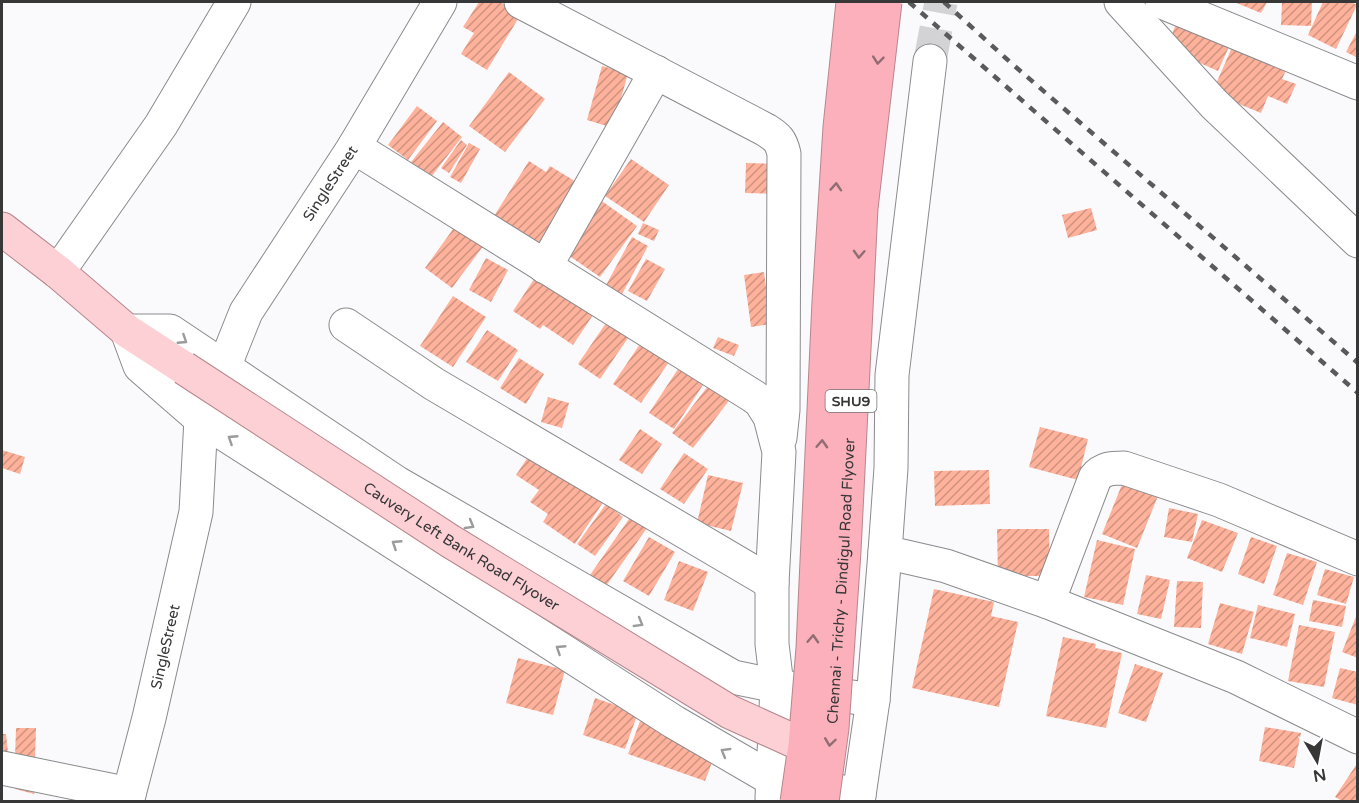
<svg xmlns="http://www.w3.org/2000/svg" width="1359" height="803" font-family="'Varela Round',sans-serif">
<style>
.building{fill:url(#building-hatch)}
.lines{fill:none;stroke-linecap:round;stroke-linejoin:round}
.minor-tunnel{stroke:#d3d3d6;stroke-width:33;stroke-dasharray:33 16;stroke-linecap:butt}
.minor-casing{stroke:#8b8b8e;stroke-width:35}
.major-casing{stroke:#b7868d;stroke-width:35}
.minor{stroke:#fff;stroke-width:33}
.major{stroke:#fdd0d6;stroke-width:33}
.rail{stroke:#5a5a5b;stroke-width:4.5;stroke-dasharray:8 8;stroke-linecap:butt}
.major-bridge-casing{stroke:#b7868d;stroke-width:35;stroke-linecap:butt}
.highway-bridge-casing{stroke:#b7868d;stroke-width:35;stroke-linecap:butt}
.major-bridge{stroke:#fdd0d6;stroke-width:33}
.highway-bridge{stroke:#fcb0bb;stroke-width:33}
.oneway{stroke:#906d73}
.oneway2{stroke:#9b9b9c}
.labels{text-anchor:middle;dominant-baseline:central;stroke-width:4.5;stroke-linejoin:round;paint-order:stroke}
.shield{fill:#fff;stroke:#737374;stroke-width:1.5}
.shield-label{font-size:14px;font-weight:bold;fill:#373738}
.street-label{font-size:15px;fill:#373738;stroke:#fff}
</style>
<defs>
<pattern id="building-hatch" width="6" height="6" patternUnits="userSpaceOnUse" patternTransform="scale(1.5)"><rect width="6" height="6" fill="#ffb29b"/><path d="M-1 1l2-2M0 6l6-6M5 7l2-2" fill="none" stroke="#cf927f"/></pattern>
</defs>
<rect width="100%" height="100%" fill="#fafafd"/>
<path class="building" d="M479,2H500L521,14L487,70L461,54L474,33L463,27Z
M1234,2H1267L1261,13Z
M1282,2H1312L1311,26L1281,25Z
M1323,2H1351L1357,5L1336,49L1308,35Z
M1180,15L1233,38L1218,71L1166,48Z
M1358,29V58L1346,52Z
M1236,38L1290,62L1282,79L1296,84L1287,104L1268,96L1261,113L1212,93Z
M602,66L628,73L613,128L587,120Z
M509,72L545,99L505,152L469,126Z
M417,106L437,121L408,160L388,145Z
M443,122L462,137L431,177L411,162Z
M461,140L467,145L449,173L441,168Z
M469,143L480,149L461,183L450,177Z
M631,159L669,185L644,222L605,196Z
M529,161L546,172L550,166L578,183L539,244L494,216Z
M746,163L778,164L776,194L745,193Z
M599,199L637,226L600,277L562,251Z
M1091,208L1097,230L1068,238L1062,215Z
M643,223L659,230L654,241L638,234Z
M456,225L484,245L452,288L425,268Z
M632,237L648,246L621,296L605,287Z
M486,258L508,270L491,302L469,290Z
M646,259L665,269L647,301L628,291Z
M764,272L771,324L751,327L744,275Z
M536,276L593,315L573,345L543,325L540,329L513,311Z
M453,296L486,317L453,367L420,346Z
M606,323L628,338L600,379L578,364Z
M487,330L518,350L498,381L466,362Z
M718,337L739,345L734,356L713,348Z
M640,344L669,362L641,403L613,384Z
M519,358L544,374L526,404L500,388Z
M678,369L703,385L674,429L649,413Z
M711,382L731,398L693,448L672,433Z
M548,397L569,403L562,428L541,422Z
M1040,427L1088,439L1078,480L1029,467Z
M640,429L662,444L642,474L619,460Z
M2,450L25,457L20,474L2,468Z
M532,451L604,501L575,544L543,522L548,514L530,502L539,490L516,475Z
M684,453L708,469L684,504L660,489Z
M989,470L990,504L935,506L934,471Z
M708,475L743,483L731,531L697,523Z
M1123,482L1158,496L1137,548L1102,534Z
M606,504L623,517L595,556L577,544Z
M1169,508L1198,514L1192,542L1164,537Z
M631,516L647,528L606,586L590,575Z
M1202,520L1238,533L1222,572L1187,558Z
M997,529H1049L1050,576H998Z
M649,537L675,552L649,596L623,581Z
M1251,537L1277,546L1264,584L1238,574Z
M1097,540L1135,549L1123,605L1084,597Z
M1287,553L1317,562L1303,605L1273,595Z
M679,561L708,572L693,611L664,600Z
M1325,569L1354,577L1346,604L1317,595Z
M1146,575L1170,580L1161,619L1137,614Z
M1177,581L1203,582L1201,628L1174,627Z
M934,589L994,602L991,616L1018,622L999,707L912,688Z
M1313,600L1346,606L1342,627L1309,621Z
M1220,603L1254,612L1242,654L1208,644Z
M1258,605L1295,614L1287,647L1250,638Z
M1357,614H1358V658L1342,652Z
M1299,625L1335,632L1324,687L1288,681Z
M1063,637L1096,644L1095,648L1122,653L1106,728L1046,716Z
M518,658L565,670L553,715L506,703Z
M1135,664L1163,673L1146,722L1118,713Z
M1340,668L1358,672V705L1332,698Z
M595,698L638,713L625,749L583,735Z
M640,721L701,742L714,757L705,781L628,754Z
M1265,727L1301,733L1294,768L1259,761Z
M16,728H36L35,759L15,758Z
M2,734H6L8,753L2,754Z
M1358,762V801H1342L1335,797Z
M18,775L38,780L34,794L15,789Z"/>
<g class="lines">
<path class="minor-tunnel" d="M930,61L941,2"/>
<defs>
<g id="minor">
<path d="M521,2L766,130C777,137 781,140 784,154L783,410L780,438"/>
<path d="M1121,2L1214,104L1358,241"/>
<path d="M1162,2L1358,83"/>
<path d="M354,147L753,396L760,401L770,417L779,452L772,583V644L777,686L772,798"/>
<path d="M545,267L656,72"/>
<path d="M58,272L161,125L234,2"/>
<path d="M346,325L434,384L772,583"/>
<path id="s1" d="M224,367L246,312L354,147L440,2"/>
<path d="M885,552L946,566L1048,602L1236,677L1358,737"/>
<path d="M1048,602L1095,478C1103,468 1112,468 1124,468L1219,500L1358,559"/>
<path d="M2,768L129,794"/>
<path d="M859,795L772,779L674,722L201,419L140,366L127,331H170L397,483L733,677L777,686L873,700"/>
<path id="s2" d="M127,802L149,718L196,512L201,419"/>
<path d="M858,802L873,700L885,552L891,468L892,375L930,61"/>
</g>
<path id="major" d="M2,229L58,272L127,331L184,368"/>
</defs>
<use href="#minor" class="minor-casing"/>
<use href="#major" class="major-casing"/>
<use href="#minor" class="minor"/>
<use href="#major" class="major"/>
<path class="rail" d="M909,2L1358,393
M944,2L1010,62L1358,363"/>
<defs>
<g id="major-bridge">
<path id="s3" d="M184,368L450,541L730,712L805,746"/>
</g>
<g id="highway-bridge">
<path d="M797,802L805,746L813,648L829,301L840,127L853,2"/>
<path id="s4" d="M822,802L832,728L844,551L861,208L885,2"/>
</g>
</defs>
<use href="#major-bridge" class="major-bridge-casing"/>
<use href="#highway-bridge" class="highway-bridge-casing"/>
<use href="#major-bridge" class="major-bridge"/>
<use href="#highway-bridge" class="highway-bridge"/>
</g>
<defs><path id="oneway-chevron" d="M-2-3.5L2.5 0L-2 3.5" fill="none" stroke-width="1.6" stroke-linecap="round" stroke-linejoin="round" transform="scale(1.5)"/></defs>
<g class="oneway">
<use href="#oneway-chevron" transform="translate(878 60) rotate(96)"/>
<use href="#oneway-chevron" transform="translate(836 187) rotate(-86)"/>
<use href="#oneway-chevron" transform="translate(859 254) rotate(93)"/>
<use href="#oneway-chevron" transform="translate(822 444) rotate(-87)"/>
<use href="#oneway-chevron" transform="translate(813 639) rotate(-87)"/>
<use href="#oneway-chevron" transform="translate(830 742) rotate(98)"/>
</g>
<g class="oneway2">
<use href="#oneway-chevron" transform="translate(183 340) rotate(33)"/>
<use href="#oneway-chevron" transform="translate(232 439) rotate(-147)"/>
<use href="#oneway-chevron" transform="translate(470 525) rotate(30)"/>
<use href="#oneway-chevron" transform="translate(396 544) rotate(-147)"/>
<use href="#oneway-chevron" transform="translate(639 623) rotate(30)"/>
<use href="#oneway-chevron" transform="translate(560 649) rotate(-147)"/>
<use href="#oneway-chevron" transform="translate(725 752) rotate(-150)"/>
</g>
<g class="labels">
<rect class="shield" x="825.5" y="390" width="51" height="22" rx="4.5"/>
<g class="shield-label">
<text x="851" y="401">SHU9</text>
</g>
<g class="street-label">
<text stroke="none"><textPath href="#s1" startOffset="213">SingleStreet</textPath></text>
<text stroke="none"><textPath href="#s3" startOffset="330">Cauvery Left Bank Road Flyover</textPath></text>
<text stroke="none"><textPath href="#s4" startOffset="222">Chennai - Trichy - Dindigul Road Flyover</textPath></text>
<text stroke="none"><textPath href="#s2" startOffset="160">SingleStreet</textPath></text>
</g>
</g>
<rect width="1359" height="803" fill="none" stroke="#373738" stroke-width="6"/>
<g transform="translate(1317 761) rotate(170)" stroke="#ffffff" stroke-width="4.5" paint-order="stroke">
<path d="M0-4.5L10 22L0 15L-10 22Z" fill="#373738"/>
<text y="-9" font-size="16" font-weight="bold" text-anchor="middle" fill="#373738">N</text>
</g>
</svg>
